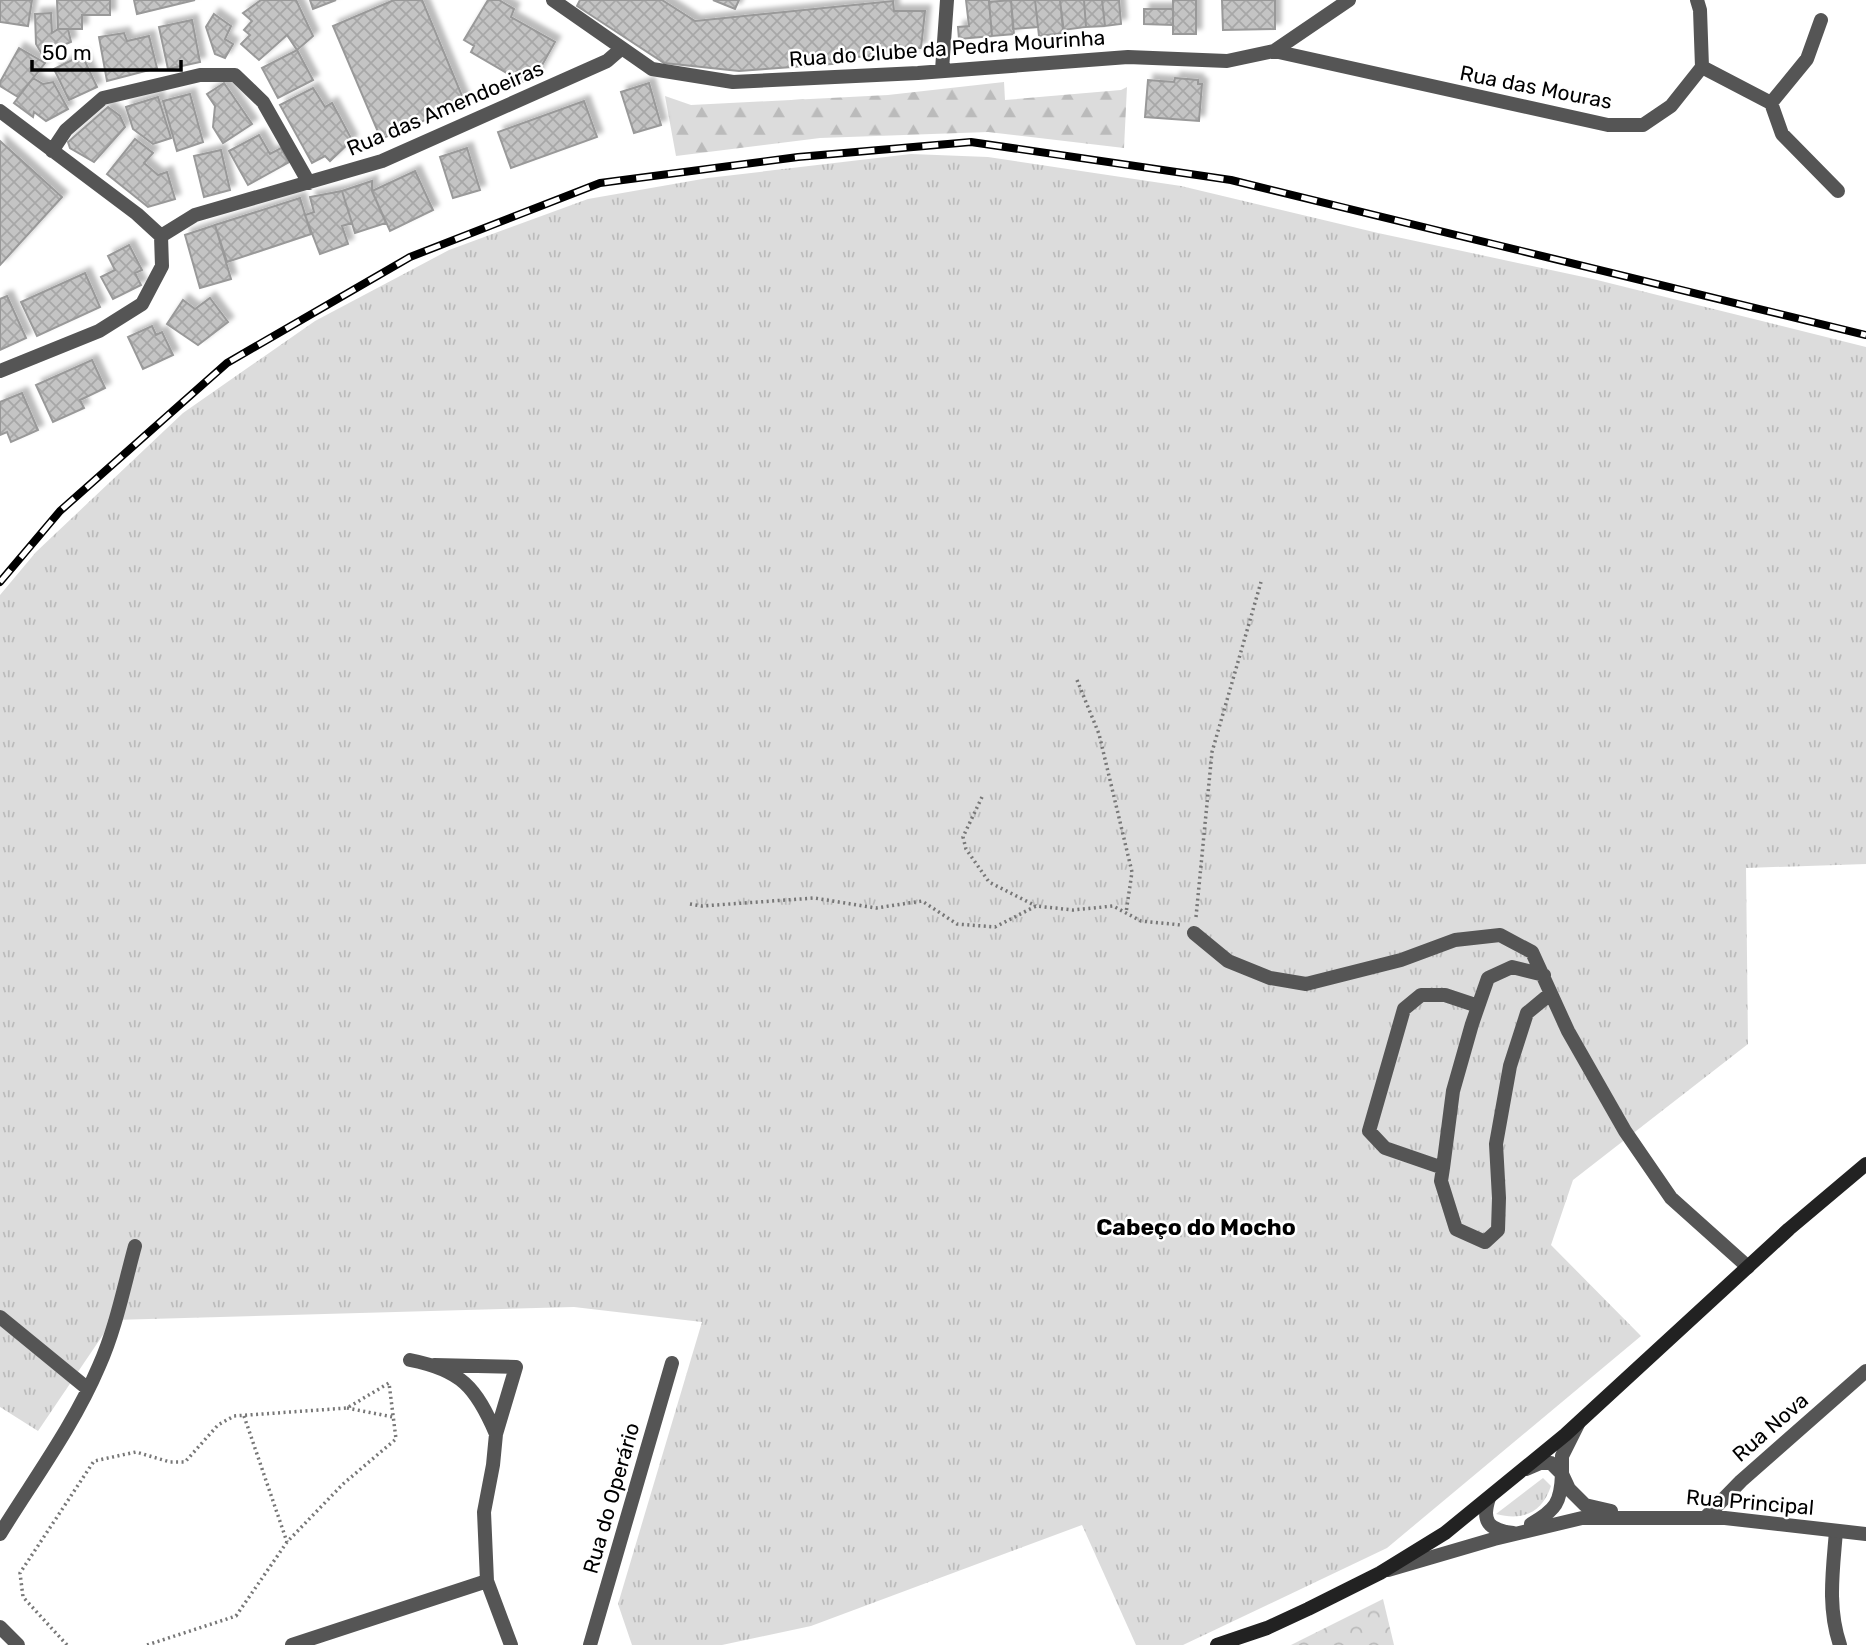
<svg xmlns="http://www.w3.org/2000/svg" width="1866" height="1645" font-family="Rubik,sans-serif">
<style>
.grass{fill:url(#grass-tufts)}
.forest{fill:url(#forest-firs)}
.park{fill:url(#park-crowns)}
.building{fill:url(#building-cross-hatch);stroke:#999;stroke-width:2;filter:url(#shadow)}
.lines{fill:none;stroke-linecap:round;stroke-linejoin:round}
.path{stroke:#777;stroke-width:3.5;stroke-dasharray:2 3.5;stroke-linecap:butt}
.minor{stroke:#555;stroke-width:14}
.tertiary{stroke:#555;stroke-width:14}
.secondary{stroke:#222;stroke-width:14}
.rail-casing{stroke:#000;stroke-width:8}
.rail{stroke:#fff;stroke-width:5;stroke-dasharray:16;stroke-linecap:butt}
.labels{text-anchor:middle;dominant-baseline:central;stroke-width:5;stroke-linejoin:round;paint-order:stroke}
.street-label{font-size:21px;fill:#000;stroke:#fff}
.neighbourhood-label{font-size:23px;font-weight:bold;fill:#000;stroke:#fff}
</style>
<defs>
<pattern id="grass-tufts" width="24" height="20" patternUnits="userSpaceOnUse" patternTransform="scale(1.75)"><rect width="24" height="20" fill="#dcdcdc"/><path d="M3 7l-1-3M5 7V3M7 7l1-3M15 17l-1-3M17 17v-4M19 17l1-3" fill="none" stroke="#bbb"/></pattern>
<pattern id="forest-firs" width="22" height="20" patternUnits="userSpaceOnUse" patternTransform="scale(1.75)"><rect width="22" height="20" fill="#dcdcdc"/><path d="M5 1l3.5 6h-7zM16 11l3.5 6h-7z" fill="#bbb"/></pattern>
<pattern id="park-crowns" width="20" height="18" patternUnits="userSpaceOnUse" patternTransform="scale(1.75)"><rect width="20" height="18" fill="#dcdcdc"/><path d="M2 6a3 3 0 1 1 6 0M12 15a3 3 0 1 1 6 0" fill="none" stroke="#bbb"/></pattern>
<pattern id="building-cross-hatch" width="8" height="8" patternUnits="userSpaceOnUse" patternTransform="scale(1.75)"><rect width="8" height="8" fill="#c4c4c4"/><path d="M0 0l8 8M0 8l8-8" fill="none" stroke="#a7a7a7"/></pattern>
<filter id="shadow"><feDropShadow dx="5.5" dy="-5.5" stdDeviation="2" flood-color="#0004"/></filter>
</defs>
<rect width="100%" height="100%" fill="#fff"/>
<path class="grass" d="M911,154L988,157L1181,186L1378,233L1593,279L1866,347V864L1746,868L1748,1044L1573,1180L1551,1245L1641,1336L1387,1548L1183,1645H1136L1082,1525L811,1626L722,1645H632L618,1604L702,1322L574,1307L113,1320L38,1431L0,1407V595L36,552L183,413L315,321L449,250L588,199L708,178Z
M1543,1478L1551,1486C1542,1513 1523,1521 1496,1514Z"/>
<path class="forest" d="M1004,82L1005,100L1121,90L1127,87L1124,148L988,132L820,138L676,156L665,96L691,105L888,95Z"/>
<path class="park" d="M1383,1599L1394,1645H1291Z"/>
<path class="building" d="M0,0H32L28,26L0,22Z
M57,0H110V15H82V29H58Z
M134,0H195L137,14Z
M261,0H296L313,36L297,50L287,35L259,60L241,44L250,35L244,30L252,21L243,13Z
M310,0H336L313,9Z
M394,0H422L465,103L381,139L333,26Z
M488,0H499L514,9L511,17L555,42L536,76L522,82L471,52L474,46L464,40Z
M580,0H662L695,21L893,1L894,11H925L921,48H911L912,56L844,57V63L739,71L664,63L577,6Z
M713,0H739L735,9Z
M966,0H989L992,36L959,39L958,27L969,26Z
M1011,0H1035L1038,27L1013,29Z
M1011,0L1014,34L992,36L989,2Z
M1035,0H1060L1064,33L1039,36Z
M1060,0H1084L1086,27L1063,30Z
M1084,0H1102L1105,26L1086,27Z
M1102,0H1119L1121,24L1105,26Z
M1173,0H1196V34H1173Z
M1222,0H1275V29L1223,30Z
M1144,9H1173V25L1144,24Z
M51,13L52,33L58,29H68L71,42L42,54L36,44L35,14Z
M214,14L231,26L225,39L233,44L225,58L215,54L206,27Z
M192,20L200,62L168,69L159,27Z
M124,33L127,41L149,36L157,68L107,81L99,37Z
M19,48L45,63L18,97L0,86V82Z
M297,50L313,80L278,98L262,68Z
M82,55L97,87L69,100L54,69Z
M33,78L43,84L53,82L68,109L46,121L34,112L33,117L14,103Z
M1175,78L1198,80V84H1202L1199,121L1145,117L1148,80L1174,82Z
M224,83L252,124L223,143L213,127L215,106L207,94Z
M649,83L661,125L634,133L621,92Z
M313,88L325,107L332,103L352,140L330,161L325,156L312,163L280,105Z
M190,94L203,142L177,151L163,101Z
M158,97L171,138L153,144L133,129L126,107Z
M584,101L597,137L511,168L498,132Z
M108,107L120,116L125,127L94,162L70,148L68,142Z
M259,135L270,154L281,148L289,162L248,185L229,151Z
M135,139L153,153L144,163L158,175L167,172L175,199L148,207L107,174Z
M0,141L62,197L0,265Z
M467,148L480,190L453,198L440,157Z
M221,150L230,190L204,197L194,156Z
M415,171L433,210L390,231L372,191Z
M372,181V191L386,223L355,233L342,191Z
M342,191L352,223L342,226L348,244L320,254L305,215L314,212L310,197Z
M300,198L311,234L227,262L215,225Z
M215,225L231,279L200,288L185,235Z
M129,245L142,270L135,273L141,285L113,299L101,277L115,270L108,256Z
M85,273L100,307L37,336L21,302Z
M7,296L26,338L0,350V299Z
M210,298L228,322L198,345L167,324L183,300L195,309Z
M152,326L156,335L162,332L173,355L143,369L128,337Z
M92,360L105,388L80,400L84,408L53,422L36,385Z
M22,393L38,430L11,442L7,432L0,435V402Z"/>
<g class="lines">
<path class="path" d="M1077,680L1099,734L1132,872L1126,913
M982,797L963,837L966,849L989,882L1036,906
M690,904L702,906L814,898L876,908L922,901L957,924L995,927L1036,906L1073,910L1113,906L1141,921L1181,925
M1196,917L1212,752L1261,582
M347,1408L393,1417
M244,1416L287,1542
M67,1645L23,1597L20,1573L94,1461L136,1452L170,1462H185L218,1425L234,1416L347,1408L389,1383L396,1439L343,1484L287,1542L236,1616L147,1645"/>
<path class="minor" d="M553,0L652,69L733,82L918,73L1128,57L1227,61L1274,51L1349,0
M1274,51L1608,125H1643L1671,106L1702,67L1700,10L1697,0
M1702,67L1771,103L1782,134L1838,191
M942,70L947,0
M1771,103L1807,59L1821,20
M0,111L137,214L161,236L162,266L142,304L99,331L0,371
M52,151L66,130L103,98L200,75H235L263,102L309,183
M161,236L195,215L382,161L607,61L622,48
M1194,933L1228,961L1270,978L1306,984L1401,960L1455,940L1500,935L1532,952L1568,1031L1625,1131L1671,1198L1748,1267
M1544,975L1512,967L1488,978L1472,1024L1453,1091L1443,1168L1441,1181L1456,1229L1485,1242L1498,1230L1499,1198L1496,1144L1510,1066L1527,1013L1550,994
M1443,1168L1385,1148L1369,1131L1404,1009L1421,995H1445L1478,1006
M0,1317L88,1389
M410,1360C461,1370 476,1387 496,1434L516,1367L434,1365
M1705,1518L1741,1481L1866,1371
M1836,1531C1833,1570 1827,1607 1840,1645
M0,1534C34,1479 74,1425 99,1366C116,1328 124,1286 135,1246
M487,1581L484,1512L493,1465L496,1434
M0,1627L18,1645
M292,1645L487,1581L511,1645
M590,1645L672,1363"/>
<path class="tertiary" d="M1578,1424L1562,1456V1474L1569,1489L1585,1505L1611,1511
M1526,1469L1540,1463H1551L1562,1474C1561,1502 1556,1510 1531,1524
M1489,1498C1481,1522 1489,1530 1513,1533
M1388,1570L1494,1539L1582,1518H1725L1866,1534"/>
<path class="secondary" d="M1217,1645L1267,1628L1308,1609L1380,1573L1445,1533L1565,1435L1789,1229L1866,1164"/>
<defs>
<path id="rail" d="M0,582L60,511L227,363L410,257L600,183L798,157L971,142L1231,180L1866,335"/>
</defs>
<use href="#rail" class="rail-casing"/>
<use href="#rail" class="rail"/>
</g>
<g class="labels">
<g class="street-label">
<text transform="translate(947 48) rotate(-4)">Rua do Clube da Pedra Mourinha</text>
<text transform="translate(1536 87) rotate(11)">Rua das Mouras</text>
<text transform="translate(445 108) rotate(-23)">Rua das Amendoeiras</text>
<text transform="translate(1770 1427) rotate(-41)">Rua Nova</text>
<text transform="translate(611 1498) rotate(-74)">Rua do Operário</text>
<text transform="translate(1750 1502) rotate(5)">Rua Principal</text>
</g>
<g class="neighbourhood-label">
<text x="1196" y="1227">Cabeço do Mocho</text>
</g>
</g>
<path d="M32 60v10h149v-10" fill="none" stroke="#000000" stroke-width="3.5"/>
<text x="42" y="60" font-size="21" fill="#000000" stroke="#ffffff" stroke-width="5" paint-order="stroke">50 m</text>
</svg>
